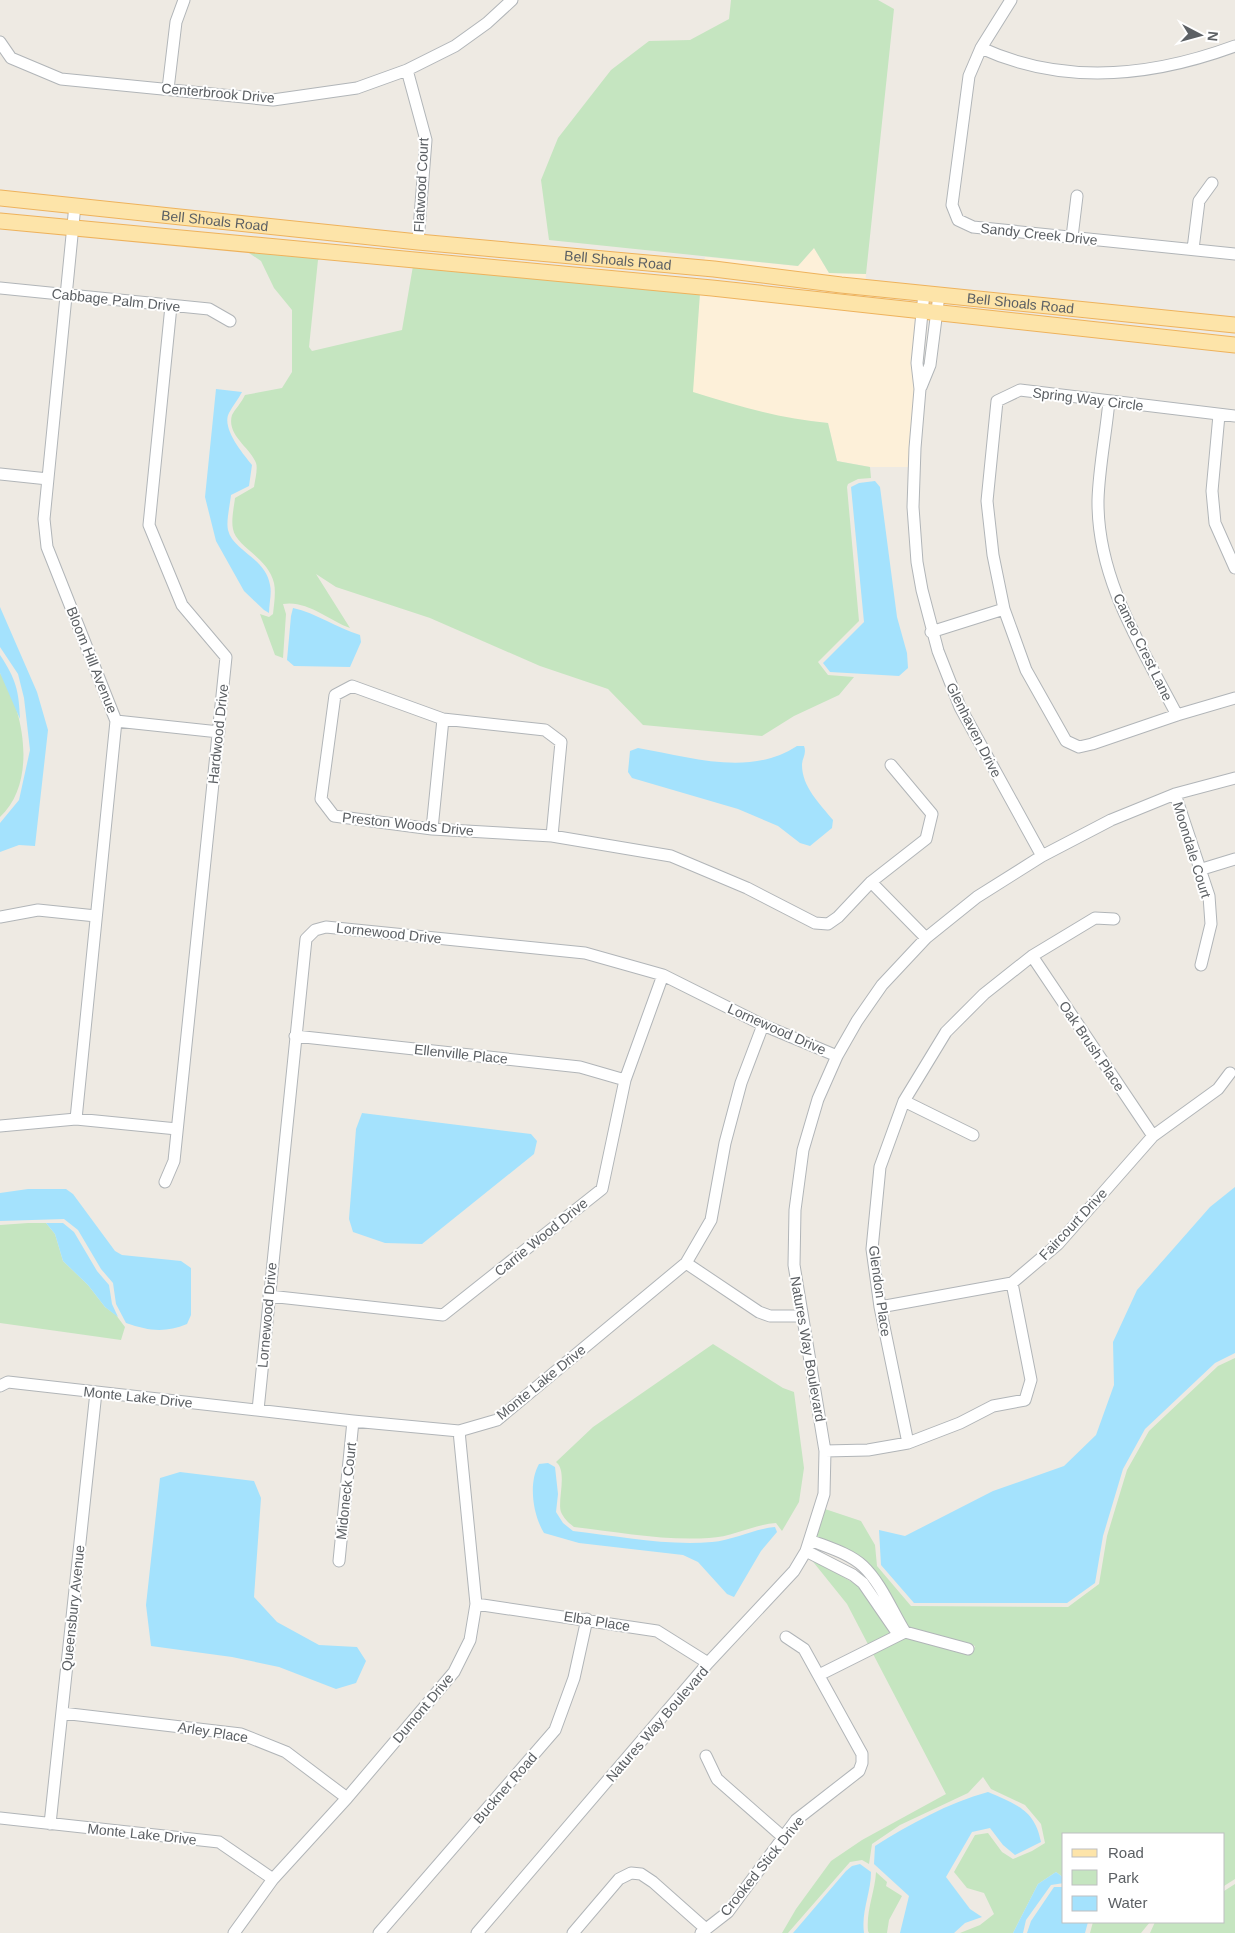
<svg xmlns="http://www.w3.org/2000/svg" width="1235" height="1933" font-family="Helvetica,sans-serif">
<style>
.commercial{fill:#fdf0d9}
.green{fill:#c5e5c0}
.water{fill:#a4e2fd}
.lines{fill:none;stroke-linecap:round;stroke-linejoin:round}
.minor-casing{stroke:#b1b5b8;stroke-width:13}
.major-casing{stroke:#eeb25c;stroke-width:17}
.minor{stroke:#fff;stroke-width:11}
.major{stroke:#fde4a9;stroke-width:15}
.labels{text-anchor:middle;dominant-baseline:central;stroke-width:4;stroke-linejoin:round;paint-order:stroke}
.street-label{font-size:14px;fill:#5c6064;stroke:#fff}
</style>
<rect width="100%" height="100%" fill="#eeeae3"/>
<path class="commercial" d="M814,248L829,273L866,274L865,291L702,275L705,257L798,266Z
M700,293L917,305L915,392L908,467H870L837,461L828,423L795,420L758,413L692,392Z"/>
<path class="green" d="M731,0H878L894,9L866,274L829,273L814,248L798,266L549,240L541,180L558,138L611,70L649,41L690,40L729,19Z
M336,252L318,260L309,347L312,351L402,330L414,260L700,293L693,392C738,406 781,419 828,423L837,461L870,467L871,478L858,479L848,484L847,487L859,621L818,662L828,675L854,677L839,695L794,716L762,736L643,725L608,689L540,666L430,618L336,587L316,574L350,628C328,620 307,600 283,604L286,614L283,658L275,655L260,614L269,617L273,614C274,605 276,592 274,583C268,557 236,547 233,529C231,520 234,507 235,498L254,487C255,480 258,469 256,463C251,448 226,435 232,415C235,409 242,402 245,395L282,388L292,372V310L274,288L261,261L249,253Z
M0,673C25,712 37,783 0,817Z
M28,1223H46L55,1234L63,1261L88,1285L105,1307L116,1315L125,1327L121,1340L0,1323V1225Z
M713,1344L783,1388L794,1392L804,1468L799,1502L782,1531L776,1523C751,1525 733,1537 709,1538C664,1541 619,1532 574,1527C569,1523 564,1519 561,1512C557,1501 568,1471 556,1462L593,1427Z
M1235,1358V1879L1224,1886V1834H1064V1878L1056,1872L1038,1884L1013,1933H960L980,1925L994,1914L984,1893L967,1888L954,1872L975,1835L988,1833L1002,1852L1013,1859L1032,1851L1045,1843L1041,1824L1025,1805L991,1789L983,1777L968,1793L900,1825L872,1844L869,1864L862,1860L850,1862L788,1933H782L796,1909L831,1861L862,1840L946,1794L847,1604L810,1558L859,1586L909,1637L971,1655L975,1646L908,1627L874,1571L816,1538L825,1509L861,1521L875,1545L877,1566L911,1606L1068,1607L1099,1584L1107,1536L1127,1470L1149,1431L1218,1366Z
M876,1872L887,1882L886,1886L902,1896L889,1920L887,1933H869L868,1931C866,1910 875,1892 876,1872Z
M1235,1884V1933H1150L1155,1922H1224V1891Z
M1093,1922H1150L1141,1933H1090Z"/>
<path class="water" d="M216,389L242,392C238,400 233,405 229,413C221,428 243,454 252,465L249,486L231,495C230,505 226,521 228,530C233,551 266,558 270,585C272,593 269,604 269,613L264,610L244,591L216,541L205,497Z
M875,481L880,487L897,617L907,653L908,668L899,676L830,672L823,663L864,622L851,487L859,483Z
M0,607L37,692L48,730L35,846L19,845L0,852V823L19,800L30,750L24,698L18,674L0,647Z
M293,608C316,613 337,628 360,635L361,642L350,667L294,666L287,660L291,616Z
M0,655C16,679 19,691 20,719L0,673Z
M797,746H804C807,754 802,758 802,765C802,787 820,804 833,820L832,828L810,846L800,843L778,826L738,809L632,778L628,772L630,751L638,748C690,757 750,777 797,746Z
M362,1113L531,1134L537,1141L534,1154L422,1244L385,1243L353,1232L349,1219L356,1129Z
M1235,1187V1353L1215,1363L1145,1429L1123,1469L1103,1536L1095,1583L1067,1603H914L881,1565L879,1530L905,1536L993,1491L1064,1466L1096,1435L1114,1385L1113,1342L1137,1290L1210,1207Z
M28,1189H66L73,1194L115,1251L122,1255L181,1261L191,1268V1315L187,1324C165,1333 149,1331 126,1323L116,1304L113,1283L101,1269L78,1230L64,1219L0,1221V1193Z
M46,1223H63L74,1232L97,1271L109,1285L112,1304L118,1317L105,1307L88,1285L63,1261L55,1234Z
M548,1463L555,1467L558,1494L556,1512L563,1523L573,1531C618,1536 666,1546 712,1542C734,1540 753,1529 775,1527L777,1532L761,1551L734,1597L727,1594L698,1562L683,1555L579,1543L544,1533C533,1515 528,1483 539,1464Z
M180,1472L254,1481L261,1498L254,1597L277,1622L319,1645L357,1647L366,1661L356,1683L336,1689L279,1667L232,1657L151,1646L146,1605L160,1478Z
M988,1792C1015,1804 1035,1809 1041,1842L1015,1855L1003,1845L990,1828L972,1832L946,1877L970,1909L982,1917L965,1923L954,1933H900L909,1896L874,1864L875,1846C910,1824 948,1803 988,1792Z
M860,1864L871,1872C871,1893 861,1911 864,1933H793L846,1871L852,1866Z
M1056,1872L1064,1878V1883L1051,1885L1026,1920L1023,1933H1013L1038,1884Z
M1054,1887H1064V1922H1088L1085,1933H1027L1031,1921Z"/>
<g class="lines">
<defs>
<path id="minor" d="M1011,0L981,48L969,76L952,205L958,220L973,227L1235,254
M0,42L11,58L61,79L273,100L357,88L407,70L455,46L487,23L512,0
M981,48C1064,86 1151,77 1235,46
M407,70L426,140L418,242
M168,89L176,22L184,0
M75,205L44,519L47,547L116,721L76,1119
M1072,237L1077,196
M1193,249L1199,201L1212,183
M0,288L209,309L230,321
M924,293L917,363L920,389L915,448L913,507L917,562L922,590L938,651L960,707L1042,856
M921,387L930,365L939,295
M1109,401C1106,434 1099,467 1098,500C1097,579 1141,646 1177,715
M1219,415L1212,491L1215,523L1235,568
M1235,416L1020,390L997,401L987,501L993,555L1004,609L1026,670L1066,741L1079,747L1092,744L1177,715L1235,698
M0,474L48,479
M931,632L1004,609
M116,721L219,732
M1175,794L1209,896L1211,924L1201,965
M432,829L443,719
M552,836L561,742L545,730L443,719L352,686L335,695L321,799L334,816L432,829L552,836L671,856L747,888L815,923L828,924L838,917L871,882L926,839L932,814L891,765
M1199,870L1235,859
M871,882L926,938
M0,917L38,910L96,916
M1032,956L1153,1136
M295,1036L580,1067L625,1080
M904,1101L973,1135
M0,1126L76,1119L177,1129
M165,1182L174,1161L226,657L182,605L149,525L171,306
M686,1263L759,1312L770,1316H801
M269,1296L443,1315L602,1189L625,1080L663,975
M880,1307L1012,1283L1058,1244L1153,1136L1218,1089L1230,1073
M0,1386L8,1382L353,1421L459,1431L497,1420L686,1263L711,1220L725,1143L741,1083L763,1025
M258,1410L306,939L315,930L326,927L585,953L663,975L763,1025L837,1056
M908,1443L880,1307L872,1249L880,1167L904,1101L946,1032L984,994L1032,956L1095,918L1114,919
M825,1451L868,1450L908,1443L960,1423L993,1406L1025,1400L1031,1380L1012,1283
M810,1540C827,1547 849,1553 863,1566C881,1583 892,1611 905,1632
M806,1551L853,1575L863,1583L898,1634
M339,1561L353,1421
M476,1604L657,1631L708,1663
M819,1675L905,1632L968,1649
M62,1713L241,1734L286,1752L347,1798
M706,1756L717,1779L783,1837
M0,1818L219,1842L273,1879
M50,1824L96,1392
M234,1933L273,1879L347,1798L454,1672L470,1640L476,1604L459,1431
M379,1933L555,1730L574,1678L587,1619
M477,1933L708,1663L794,1571L806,1551L824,1494L825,1451L794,1265L795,1210L803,1150L818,1099L837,1056L857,1021L882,985L926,938L977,897L1042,856L1111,820L1175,794L1235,778
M573,1933L619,1879L631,1873L641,1874L653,1882L706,1929
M701,1933L728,1912L796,1820L859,1771L862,1763V1754L804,1649L786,1637"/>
<g id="major">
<path id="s1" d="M0,198L418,242L714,269L841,285L1235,325"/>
<path d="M0,221L712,288L1235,345"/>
</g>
</defs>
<use href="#minor" class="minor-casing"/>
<use href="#major" class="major-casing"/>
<use href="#minor" class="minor"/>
<use href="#major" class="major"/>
</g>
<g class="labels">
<g class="street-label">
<text transform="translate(218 93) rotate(5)">Centerbrook Drive</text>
<text transform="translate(421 185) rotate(-87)">Flatwood Court</text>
<text stroke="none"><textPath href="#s1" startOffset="216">Bell Shoals Road</textPath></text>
<text transform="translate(1039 234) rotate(6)">Sandy Creek Drive</text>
<text stroke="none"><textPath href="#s1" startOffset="621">Bell Shoals Road</textPath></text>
<text transform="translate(116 300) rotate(6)">Cabbage Palm Drive</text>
<text stroke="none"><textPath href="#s1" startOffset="1026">Bell Shoals Road</textPath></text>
<text transform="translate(1088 399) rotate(7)">Spring Way Circle</text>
<text transform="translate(1143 647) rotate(64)">Cameo Crest Lane</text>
<text transform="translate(92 660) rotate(68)">Bloom Hill Avenue</text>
<text transform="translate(974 730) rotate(63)">Glenhaven Drive</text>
<text transform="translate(218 734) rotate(-84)">Hardwood Drive</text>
<text transform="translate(408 824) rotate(6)">Preston Woods Drive</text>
<text transform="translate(1192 850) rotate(73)">Moondale Court</text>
<text transform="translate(389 933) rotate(6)">Lornewood Drive</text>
<text transform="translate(777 1029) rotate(24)">Lornewood Drive</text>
<text transform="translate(1092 1046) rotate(56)">Oak Brush Place</text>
<text transform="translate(461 1054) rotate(6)">Ellenville Place</text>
<text transform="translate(1073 1224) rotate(-47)">Faircourt Drive</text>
<text transform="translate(541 1237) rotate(-39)">Carrie Wood Drive</text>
<text transform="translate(880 1291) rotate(82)">Glendon Place</text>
<text transform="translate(267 1315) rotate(-85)">Lornewood Drive</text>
<text transform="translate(808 1349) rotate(80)">Natures Way Boulevard</text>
<text transform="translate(541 1382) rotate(-39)">Monte Lake Drive</text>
<text transform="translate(138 1397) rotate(6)">Monte Lake Drive</text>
<text transform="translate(346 1491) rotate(-84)">Midoneck Court</text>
<text transform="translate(73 1608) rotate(-84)">Queensbury Avenue</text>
<text transform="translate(597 1621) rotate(9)">Elba Place</text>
<text transform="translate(423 1708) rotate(-50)">Dumont Drive</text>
<text transform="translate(657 1724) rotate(-49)">Natures Way Boulevard</text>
<text transform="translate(213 1732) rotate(9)">Arley Place</text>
<text transform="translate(505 1788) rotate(-49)">Buckner Road</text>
<text transform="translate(142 1834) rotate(6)">Monte Lake Drive</text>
<text transform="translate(762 1866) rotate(-51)">Crooked Stick Drive</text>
</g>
</g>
<rect x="1062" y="1833" width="162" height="90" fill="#ffffff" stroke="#bebfc1"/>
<rect x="1072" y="1849" width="25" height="8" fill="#fde4a9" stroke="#bebfc1"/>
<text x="1108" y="1858" font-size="15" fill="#5c6064">Road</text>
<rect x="1072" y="1870" width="25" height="15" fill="#c5e5c0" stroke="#bebfc1"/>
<text x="1108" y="1883" font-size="15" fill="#5c6064">Park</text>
<rect x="1072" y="1896" width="25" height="15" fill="#a4e2fd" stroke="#bebfc1"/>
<text x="1108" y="1908" font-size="15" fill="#5c6064">Water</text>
<g transform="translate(1200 35) rotate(96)" stroke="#ffffff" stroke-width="4" paint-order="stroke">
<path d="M0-4L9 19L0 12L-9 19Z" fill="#5c6064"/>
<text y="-8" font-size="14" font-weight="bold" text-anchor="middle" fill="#5c6064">N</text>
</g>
</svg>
